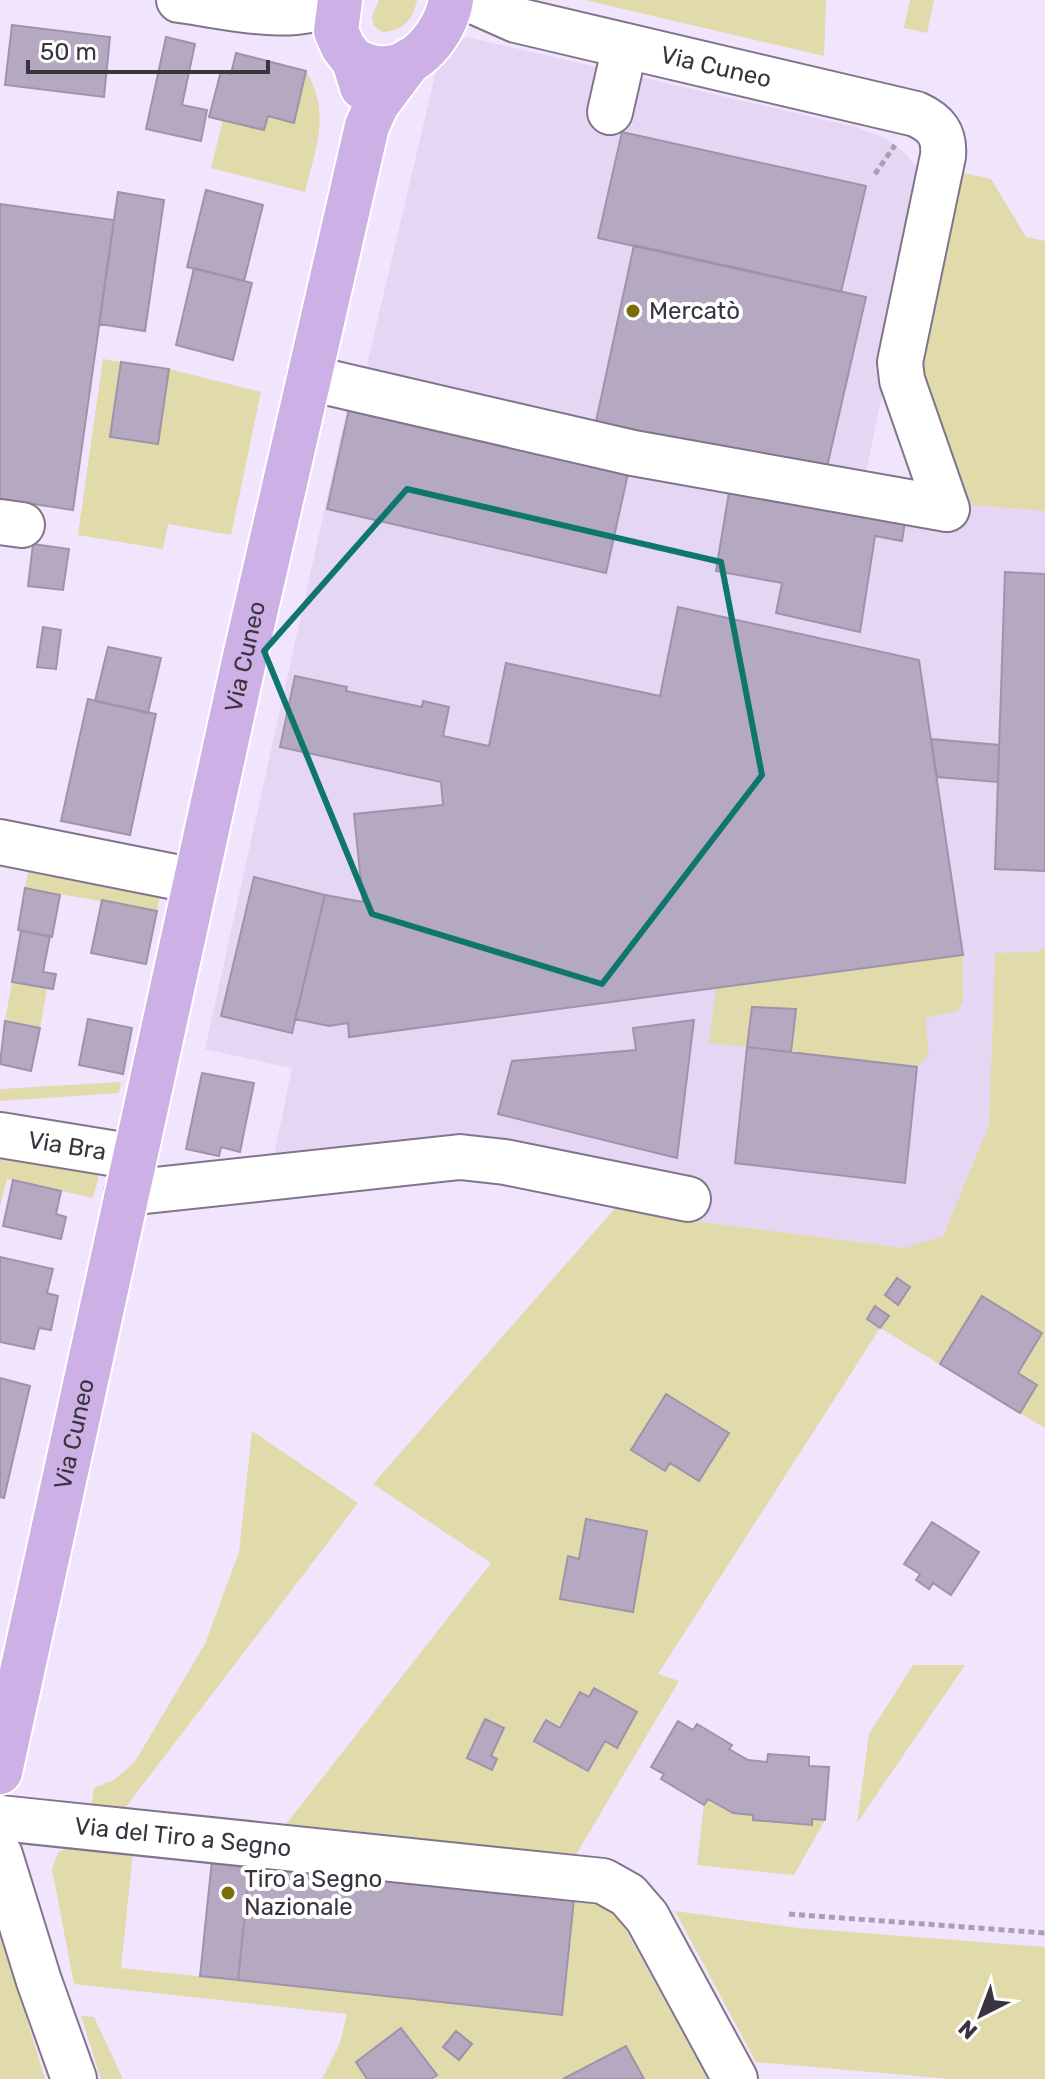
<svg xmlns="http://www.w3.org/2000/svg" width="1045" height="2079" font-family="Rubik,sans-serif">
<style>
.built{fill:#e5d6f4}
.green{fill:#e1daaa}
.building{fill:#b5a9c1;stroke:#9f93aa;stroke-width:2}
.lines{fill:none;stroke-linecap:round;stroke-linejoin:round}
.minor-casing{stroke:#80758b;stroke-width:48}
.major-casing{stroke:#fff;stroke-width:48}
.path{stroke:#a99fb3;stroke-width:5;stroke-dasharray:6 4;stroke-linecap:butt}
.minor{stroke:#fff;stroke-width:44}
.major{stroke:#cdb0e5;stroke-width:44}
.marked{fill:none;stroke:#0f766e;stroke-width:6;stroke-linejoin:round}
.poi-dot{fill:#7b6e0a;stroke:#fff;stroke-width:3}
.labels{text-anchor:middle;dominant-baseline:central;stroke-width:8;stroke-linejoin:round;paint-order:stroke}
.street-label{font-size:24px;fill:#39343e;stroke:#fff}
.poi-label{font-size:24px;fill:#39343e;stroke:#fff;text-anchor:start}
</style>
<rect width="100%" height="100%" fill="#f1e4fd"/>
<path class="built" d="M467,37L856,127L883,137L903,151L918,169L926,187L863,486L962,504L1045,511V948L1038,952L995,954L989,1125L943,1236L904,1248L694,1221L624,1198L488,1170L267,1189L292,1068L205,1049L353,381L363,382L438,63L453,44Z"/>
<path class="green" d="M379,0H417C413,20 403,31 382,32L374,26L372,17Z
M585,0H826L824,56Z
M910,0H934L927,33L904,28Z
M306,71C331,114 316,146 305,192L211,168L223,120L264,130L268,116L294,122Z
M955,171L991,179L1026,237L1045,241V511L962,504L914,367Z
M103,359L121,362L111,438L158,444L169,369L261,392L231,535L168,524L163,549L78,535Z
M29,866L161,892L157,911L25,888Z
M1045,948V1428L880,1328L658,1674L679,1681L574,1858L283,1828L491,1563L373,1484L624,1198L694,1221L904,1248L943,1236L989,1125L995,953L1037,952Z
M963,955V1001L958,1011L925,1018L929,1054L917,1067L791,1052L795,1009L752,1008L747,1047L709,1043L716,989Z
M12,982L47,988L40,1028L5,1021Z
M121,1082L119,1093L0,1101V1089Z
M0,1158L99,1175L93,1198L7,1179L0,1206Z
M252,1431L358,1503L122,1812L91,1809L94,1788L114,1780L134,1763L205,1644L239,1552Z
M913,1665H965L857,1823L869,1734Z
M708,1799L753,1815V1820L811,1825L812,1819L825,1820L794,1875L697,1865L704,1805Z
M71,1846L133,1852L121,1968L561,2015L574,1899C595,1901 609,1906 622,1923L708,2079H322L340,2043L347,2014L74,1984L52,1869L58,1853Z
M675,1911L798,1928L1045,1947V2079H951L756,2062Z
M0,1931L45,2079H0Z
M81,2016L94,2017L123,2079H101Z"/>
<path class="building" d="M12,25L110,37L104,97L5,85Z
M166,37L195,44L182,105L207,110L201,141L146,129Z
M236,53L306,71L294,123L268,116L264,130L209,117L221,71L231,74Z
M622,132L866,186L841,292L598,238Z
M206,190L263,205L244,281L187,267Z
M118,192L164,200L145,331L99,324Z
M0,204L114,220L73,510L0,499Z
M634,245L866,297L824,480L595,426Z
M194,268L252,283L233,360L176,345Z
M121,362L169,369L158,444L110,437Z
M352,396L631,460L606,573L327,509Z
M731,480L907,509L902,541L875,536L860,632L776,613L782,583L716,571Z
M33,544L69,549L63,590L28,586Z
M1005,572L1045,574V871L995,869Z
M678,607L919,660L963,955L349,1037L348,1023L329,1026L295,1019L325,895L363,902L354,814L443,805L441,782L280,747L295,676L347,687L346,691L422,707L423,701L449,707L443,736L489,746L506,663L660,696Z
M43,627L61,630L56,669L37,667Z
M108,647L161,658L148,713L95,701Z
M88,699L156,714L130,835L61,821Z
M931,739L999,745L998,782L937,777Z
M254,877L325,895L292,1033L221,1016Z
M25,888L60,895L52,937L18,930Z
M102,900L157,911L146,964L91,953Z
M21,931L50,936L43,972L56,974L53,989L12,982Z
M752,1007L796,1009L791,1052L747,1047Z
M88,1019L132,1028L123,1074L79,1065Z
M694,1020L677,1158L498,1114L512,1061L636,1050L633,1028Z
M5,1021L40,1028L31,1071L0,1064Z
M747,1047L917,1067L905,1183L735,1163Z
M202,1073L254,1083L240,1152L221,1147L219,1156L186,1149Z
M13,1180L61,1191L56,1214L66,1217L61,1239L3,1226Z
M0,1257L53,1269L47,1293L58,1296L51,1330L39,1328L34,1349L0,1342Z
M897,1278L910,1287L898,1305L885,1295Z
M982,1296L1042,1333L1018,1373L1037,1385L1020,1413L940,1364Z
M875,1306L889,1316L880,1328L867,1319Z
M0,1378L30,1386L4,1498L0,1497Z
M666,1394L729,1433L699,1481L670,1463L665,1471L631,1450Z
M586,1519L647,1531L633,1612L560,1599L568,1556L579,1559Z
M932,1522L979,1552L951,1595L933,1583L929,1589L916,1580L920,1574L904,1564Z
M594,1688L637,1712L617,1748L605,1741L588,1771L534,1741L546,1720L560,1728L580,1692L589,1697Z
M485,1719L504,1728L491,1756L497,1759L492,1770L467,1758Z
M678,1721L693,1730L697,1724L732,1745L729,1749L748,1760L767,1762L768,1754L809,1757V1766L829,1767L825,1820L812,1819V1825L753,1820V1815L733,1813L708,1799L704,1805L661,1779L664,1774L651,1767Z
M212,1860L250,1864L238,1980L200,1976Z
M250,1864L574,1899L562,2015L238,1980Z
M401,2028L437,2075L431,2079H367L356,2062Z
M456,2031L472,2044L459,2060L443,2047Z
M626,2046L644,2079H563Z"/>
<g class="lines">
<defs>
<g id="minor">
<path d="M179,0C229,6 291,25 338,0"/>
<path d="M610,112L625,46"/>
<path d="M309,378L633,453L947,509L902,380L900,362L943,156C945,134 936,123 916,114L516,20L471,0"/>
<path d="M0,522L22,525"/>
<path d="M0,842L195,881"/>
<path id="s1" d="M0,1135L135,1157"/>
<path d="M127,1193L460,1157L505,1162L688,1199"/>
<path id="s2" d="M0,1818L603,1881L628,1895L647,1917L735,2079"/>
<path d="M0,1855L39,1981L74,2079"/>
</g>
<g id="major">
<path d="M340,0L336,31L343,47L354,61L362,87"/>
<path d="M354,61C362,64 370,68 379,68C415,72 446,32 451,0"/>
<path id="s3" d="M0,1772L244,661L367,126L377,104L410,60"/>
</g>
</defs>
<use href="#minor" class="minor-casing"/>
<use href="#major" class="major-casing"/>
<path class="path" d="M875,174L895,145
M789,1914L1045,1933"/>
<use href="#minor" class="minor"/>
<use href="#major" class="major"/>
</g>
<path class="marked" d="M407,489L721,562L762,775L602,984L372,914L264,651Z"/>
<g class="poi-dot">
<circle cx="633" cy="311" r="8"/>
<circle cx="228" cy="1893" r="8"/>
</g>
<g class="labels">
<g class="street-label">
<text transform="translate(716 67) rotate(13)">Via Cuneo</text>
<text stroke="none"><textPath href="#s3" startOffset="1142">Via Cuneo</textPath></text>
<text stroke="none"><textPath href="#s1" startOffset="68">Via Bra</textPath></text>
<text stroke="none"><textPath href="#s3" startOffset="346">Via Cuneo</textPath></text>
<text stroke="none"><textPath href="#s2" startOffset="184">Via del Tiro a Segno</textPath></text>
</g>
<g class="poi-label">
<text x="649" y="311">Mercatò</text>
<text x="244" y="1879">Tiro a Segno<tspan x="244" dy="28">Nazionale</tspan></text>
</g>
</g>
<g transform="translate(981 2015) rotate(222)" stroke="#ffffff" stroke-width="6" paint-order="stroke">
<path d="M0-6L14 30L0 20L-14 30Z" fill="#39343e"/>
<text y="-12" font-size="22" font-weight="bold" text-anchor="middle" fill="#39343e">N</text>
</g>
<path d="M28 60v12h240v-12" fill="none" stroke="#39343e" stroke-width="4"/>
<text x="40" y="60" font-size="24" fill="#39343e" stroke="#ffffff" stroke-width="6" paint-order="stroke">50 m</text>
</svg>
